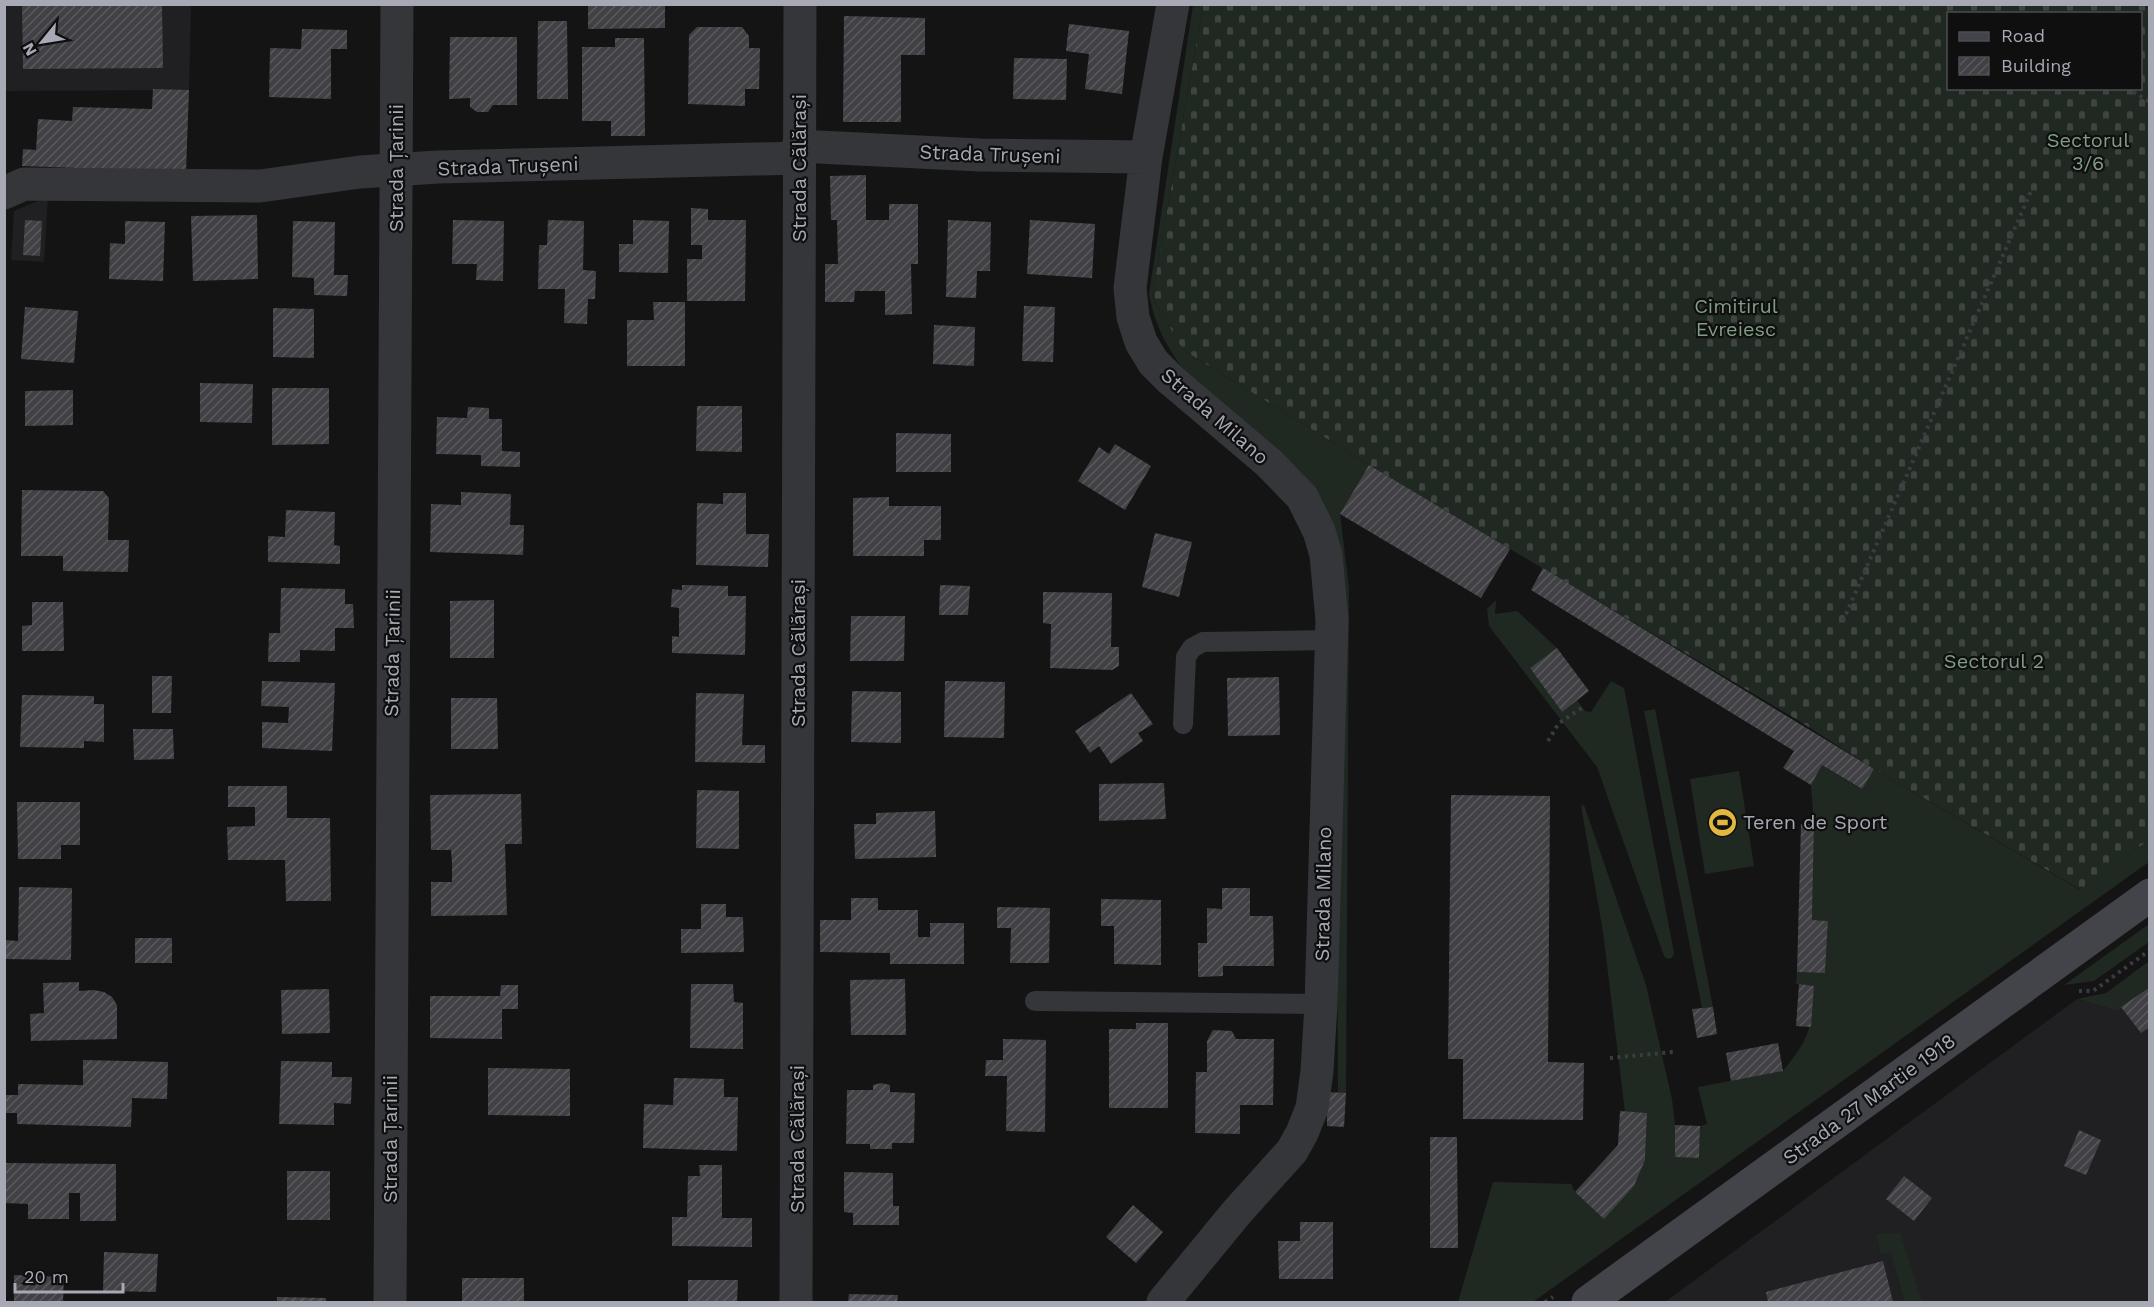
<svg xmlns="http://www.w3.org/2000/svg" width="2154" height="1307" font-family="'Work Sans',sans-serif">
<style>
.built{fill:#202022}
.cemetery{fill:url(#cemetery-stones);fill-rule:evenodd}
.garden{fill:#202822}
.building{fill:url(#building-hatch)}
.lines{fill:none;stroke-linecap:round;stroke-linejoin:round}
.path{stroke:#3b3c41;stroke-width:4;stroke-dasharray:3 4.5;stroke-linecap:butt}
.service{stroke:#35363a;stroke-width:20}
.minor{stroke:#35363a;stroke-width:33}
.tertiary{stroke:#35363a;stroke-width:33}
.secondary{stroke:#43444a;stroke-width:33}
.labels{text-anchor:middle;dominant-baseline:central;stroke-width:4.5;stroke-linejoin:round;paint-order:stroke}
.park-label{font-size:20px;fill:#7f9e84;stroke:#0f0f10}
.street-label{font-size:20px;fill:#a7aab4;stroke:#0f0f10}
.poi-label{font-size:20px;fill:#a7aab4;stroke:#0f0f10;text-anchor:start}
</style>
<defs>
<pattern id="cemetery-stones" width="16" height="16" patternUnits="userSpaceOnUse" patternTransform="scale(1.5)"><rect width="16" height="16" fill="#202822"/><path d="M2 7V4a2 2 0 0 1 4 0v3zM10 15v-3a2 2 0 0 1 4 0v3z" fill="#3e4440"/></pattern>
<pattern id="building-hatch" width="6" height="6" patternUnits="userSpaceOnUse" patternTransform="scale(1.5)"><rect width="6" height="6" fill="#414145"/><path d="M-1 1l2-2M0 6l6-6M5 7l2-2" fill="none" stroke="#5a5a5d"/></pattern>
</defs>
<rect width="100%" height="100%" fill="#141415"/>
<path class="built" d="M4,5H191L189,90L5,91Z
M48,197L44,262L11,260L14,211Z
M2149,987V1302H1665L2077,999L2118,1011Z"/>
<path class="cemetery" d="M1203,5H2149V840L2081,890L1874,769L1796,719L1369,465L1183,350L1152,297ZM1948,14H2140V88H1948Z"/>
<path class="garden" d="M1193,5H1203L1152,297L1183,350L1369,465L1340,514L1349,587L1346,1093H1338L1335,541L1185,372C1166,345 1155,326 1149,294Z
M1496,600L1495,614L1517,611L1557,648L1530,668L1561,711L1577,700L1585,711L1591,712L1611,681L1624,688L1674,953L1672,958L1667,959L1664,956L1597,767L1489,626L1487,609Z
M1655,709L1713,1007L1702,1008L1644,711Z
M1822,765L1861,789L1874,769L2080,890L2149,840V862L1533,1302H1458L1493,1182L1571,1184L1575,1192L1604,1218L1634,1186L1645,1160L1647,1113L1625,1112L1603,932L1581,806L1584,805L1646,985L1672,1099L1675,1125V1157L1699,1158L1700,1126L1707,1124L1698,1087L1783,1071C1811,1036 1811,1030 1814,986L1796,984L1797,972L1825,973L1828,921L1812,920L1814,824L1811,785Z
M1739,771L1754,866L1705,874L1690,779Z
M2149,924V942L2094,981L2064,985Z
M2149,961V987L2118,1011L2077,999L2106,993Z
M1900,1233L1922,1302H1905L1891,1253H1881L1876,1234Z"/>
<path class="building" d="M22,4H162L163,68L23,69Z
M588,5H665V28L588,29Z
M844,16L925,18V55H901V122H843Z
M538,21H567L568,99H537Z
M1069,24L1129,31L1122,94L1085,89L1089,54L1066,51Z
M697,27H742L749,36V48H760L759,89H745V106L688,104L689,35Z
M302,29L347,30V49H331V99L269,97L270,48L301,49Z
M450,37H517V105H493L488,112H477L470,107V98L449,99Z
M615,38H644L645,136H611V121H582V47H615Z
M1014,58L1067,59L1066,100L1013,99Z
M153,89L189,90L186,172L22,166L23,149L36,150L38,119L72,121L73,107L152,109Z
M866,175V220H889V204H918V264H911L912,314L885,315V291H855L854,302H825V264H838L837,220H831L830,176Z
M691,208L708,209V220H746L745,301H687V259H702V245H691Z
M257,215L258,279L193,281L191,216Z
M25,220L42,221L40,256L23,255Z
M453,220L504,221L503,281L476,280L477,264H452Z
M548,220L584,221L583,270L596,271L595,299H588L587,324L564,323L565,289H538L539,245H547Z
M633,220L669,221L668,273L619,272V244H633Z
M948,220L991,222L990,271H977L976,298L946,297Z
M1030,220L1095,224L1092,278L1027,274Z
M125,221L165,222L163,281L109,279L110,243L125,244Z
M293,221L335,222L334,275H348L347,296L314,295V278L292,277Z
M653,302H685V366H627V320H654Z
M1024,306L1055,307L1053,362L1022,361Z
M25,307L78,311L74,363L21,359Z
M273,308L314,309V358L273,357Z
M934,325L975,327L974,366L933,364Z
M200,383L253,384L252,423L200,422Z
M272,388H329V444L272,445Z
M73,390V425L25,426V391Z
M697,406H742V452L696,451Z
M468,407L489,408V419H502V451L520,452V467L481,466V455L436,454L437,417L467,418Z
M896,433L951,434V472H896Z
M1115,444L1151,466L1125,510L1078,481L1099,447L1109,454Z
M1369,465L1510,549L1481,598L1340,514Z
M22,490L103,491L109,498L108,540H129L128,572L63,571V556H21Z
M461,492L511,494L510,525H524L523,555L430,552L431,504L461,505Z
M723,493H746V534H769L768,567L696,565L697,503L723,504Z
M889,497V506H941V540H924V556H853V498Z
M286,510L335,512L334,545L340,546V564L268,562V536L285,537Z
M1155,533L1192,542L1179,597L1142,587Z
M1543,568L1874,769L1862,789L1822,765L1811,785L1783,768L1794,751L1531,590Z
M682,585L728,586V596H746L745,655L672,653V636L679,637V608L671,607L672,589L682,590Z
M940,585L970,586L968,615H939Z
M281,588L345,589V604H353L354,628H335V651L300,650V662H268L269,633H280Z
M1043,592L1112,593L1111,647H1119V666L1112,670L1050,668L1051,624L1043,623Z
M494,600V658H450V601Z
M32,602H63L64,651H22V626L32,625Z
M851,616H905L904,661H850Z
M1557,648L1589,691L1562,712L1530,668Z
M152,676H172L171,713H152Z
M1279,677L1280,735L1228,736L1227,678Z
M262,681L335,683L332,751L262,748V722L288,723L289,707L261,706Z
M945,681L1005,682L1004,738L944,737Z
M852,691L901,692V743L851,742Z
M696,693L744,694L742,745H765V763L695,762Z
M1131,693L1153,724L1138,733L1143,741L1111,764L1099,746L1090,753L1075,731Z
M22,695L94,696V704H104V742L84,741V748L20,747Z
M451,698H497L498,749H451Z
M133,729H173L174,759L134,760Z
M1164,783L1166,819L1099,821V784Z
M228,786H287V818H330L331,901H286L285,860H228L227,827L255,826V807H228Z
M697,790L739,791V849L696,848Z
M521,794L522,844H505L507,915L431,916V882H452V863L451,850H431L430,795Z
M1451,795L1550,796L1548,1062L1584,1063L1583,1120L1463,1119V1059H1448Z
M17,802H80V845H61V859H18Z
M935,811L936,857L855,859L854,824H876V813Z
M1801,824H1814L1812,920L1828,921L1825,973L1797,972Z
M19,887L72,888L71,960L4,959V940L18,941Z
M1222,888H1250V916H1273L1274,966H1223V976L1198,977V943H1207V908L1222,909Z
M851,898H878V910H918V937H930V923H964V964H890V953L820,952V920H851Z
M1101,899L1161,900V965L1114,964V926H1101Z
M701,904H726V917H743L744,952L681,953V929H701Z
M997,907L1050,908L1049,963H1010L1011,928H997Z
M135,938H172V963H135Z
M905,979L906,1035H851L850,980Z
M79,982V991L94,990L104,992L112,997L117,1005V1039L31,1041L30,1014L44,1013L43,983Z
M691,984H733L734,1002L743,1003V1049L690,1048Z
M1799,984L1814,986L1811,1027L1796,1026Z
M501,985H518V1009H502V1039L430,1038V996H500Z
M2150,987V1027L2141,1033L2121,1007Z
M329,989L330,1033L282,1034L281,990Z
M1713,1007L1717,1034L1697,1038L1692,1009Z
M1136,1023H1168V1108H1109V1029H1136Z
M1213,1030L1232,1031L1236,1039H1274L1273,1105H1240V1134L1195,1133L1196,1072H1207V1041Z
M1003,1039L1046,1040L1045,1132L1006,1131L1007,1076H985L986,1060H1003Z
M1778,1043L1783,1071L1731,1081L1726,1053Z
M83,1060L168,1062L167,1099L132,1098L131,1127L17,1124V1113H4V1095H18V1084L83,1085Z
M281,1061L332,1062V1077H352L351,1104L334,1103V1125L279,1124Z
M488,1068L570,1069V1116L488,1115Z
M674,1078L724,1079V1097H738L737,1151L643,1148L644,1104L673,1105Z
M881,1083L890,1085V1092L915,1093L914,1143H892V1149H870V1144H846L847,1090H873V1085Z
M1327,1092L1346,1093L1344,1127L1327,1126Z
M1620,1111L1647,1113L1645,1160L1634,1186L1604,1219L1575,1192L1618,1145Z
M1675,1125L1700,1126L1699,1158L1675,1157Z
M2079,1130L2101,1140L2086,1175L2064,1166Z
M1430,1137H1457L1458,1248H1430Z
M4,1163L116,1164V1221H80V1193H69V1219H28V1204L4,1203Z
M699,1165H722V1218H752V1247L672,1246V1217H687L688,1176H700Z
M287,1171H330V1220H287Z
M844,1172L893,1173V1206H899V1225H853V1213L844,1212Z
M1904,1176L1932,1198L1914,1221L1886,1199Z
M1133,1205L1163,1232L1136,1263L1106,1237Z
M1300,1222H1333V1279H1279L1278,1241H1300Z
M104,1252L158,1254L156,1292L103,1291Z
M1883,1261L1893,1302H1768L1766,1292Z
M14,1275L64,1277L63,1302H14Z
M462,1278H524V1302H462Z
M688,1280H738L737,1302H688Z
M849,1294L898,1295L897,1302H848Z
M277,1297L326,1298V1302H277Z"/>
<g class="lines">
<path class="path" d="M2127,88L2150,102
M1843,621L2032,189
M1548,741L1559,723L1585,706
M2079,991H2093L2150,950
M1610,1058L1673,1052
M1545,1302L1553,1297"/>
<path class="service" d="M1183,724L1186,657L1192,648L1203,642L1331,640
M1035,1001L1321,1004"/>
<path class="minor" d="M798,146L980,155L1146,157
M4,193L24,184L260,186L360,172L438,167L798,158
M796,1302L800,4
M1163,1302L1237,1212L1292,1151L1302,1133L1312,1108L1317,1071L1321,1004L1332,620L1326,555L1319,531L1302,497L1269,463L1171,380L1153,362L1141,342L1133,317L1130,288L1146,157L1173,4"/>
<path class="tertiary" d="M390,1302L397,4"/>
<path class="secondary" d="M1588,1302L2150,895"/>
</g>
<defs>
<symbol id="stadium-disc" viewBox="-11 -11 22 22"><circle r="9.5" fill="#e1b740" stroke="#0f0f10"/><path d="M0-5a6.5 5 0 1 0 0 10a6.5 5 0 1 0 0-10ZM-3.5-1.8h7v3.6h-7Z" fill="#111"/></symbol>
</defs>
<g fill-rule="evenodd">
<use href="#stadium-disc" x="1706" y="806" width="33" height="33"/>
</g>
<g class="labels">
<g class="park-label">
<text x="2088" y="140">Sectorul<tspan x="2088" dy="23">3/6</tspan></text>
<text x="1736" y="306">Cimitirul<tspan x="1736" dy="23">Evreiesc</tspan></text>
<text x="1994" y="661">Sectorul 2</text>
</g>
<g class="street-label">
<text transform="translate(990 154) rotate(2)">Strada Trușeni</text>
<text transform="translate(508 166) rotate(-2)">Strada Trușeni</text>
<text transform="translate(396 168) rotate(-90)">Strada Țarinii</text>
<text transform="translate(799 168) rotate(-90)">Strada Călărași</text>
<text transform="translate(1215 416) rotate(41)">Strada Milano</text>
<text transform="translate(392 653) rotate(-89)">Strada Țarinii</text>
<text transform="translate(798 653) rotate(-90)">Strada Călărași</text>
<text transform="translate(1323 894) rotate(-89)">Strada Milano</text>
<text transform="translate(1869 1099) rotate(-36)">Strada 27 Martie 1918</text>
<text transform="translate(390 1139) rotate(-90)">Strada Țarinii</text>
<text transform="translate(797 1139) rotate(-90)">Strada Călărași</text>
</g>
<g class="poi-label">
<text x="1743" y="822">Teren de Sport</text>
</g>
</g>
<rect width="2154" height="1307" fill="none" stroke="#a7aab4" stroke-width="12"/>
<rect x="1947" y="12" width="195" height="78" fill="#0f0f10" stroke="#4c4d52" stroke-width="1.5"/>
<rect x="1959" y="32" width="30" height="9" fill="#43444a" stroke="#4c4d52" stroke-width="1.5"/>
<text x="2001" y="42" font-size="18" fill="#a7aab4">Road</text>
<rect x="1959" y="57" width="30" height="18" fill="url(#building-hatch)" stroke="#4c4d52" stroke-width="1.5"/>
<text x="2001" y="72" font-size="18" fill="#a7aab4">Building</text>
<g transform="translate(42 42) rotate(240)" stroke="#0f0f10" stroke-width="4.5" paint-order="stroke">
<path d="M0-4.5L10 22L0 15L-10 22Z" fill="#a7aab4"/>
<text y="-9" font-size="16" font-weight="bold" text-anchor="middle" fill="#a7aab4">N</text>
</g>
<path d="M15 1283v9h108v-9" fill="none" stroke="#a7aab4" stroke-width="3"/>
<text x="24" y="1283" font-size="18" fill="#a7aab4" stroke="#0f0f10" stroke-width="4.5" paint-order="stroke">20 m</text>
</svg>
